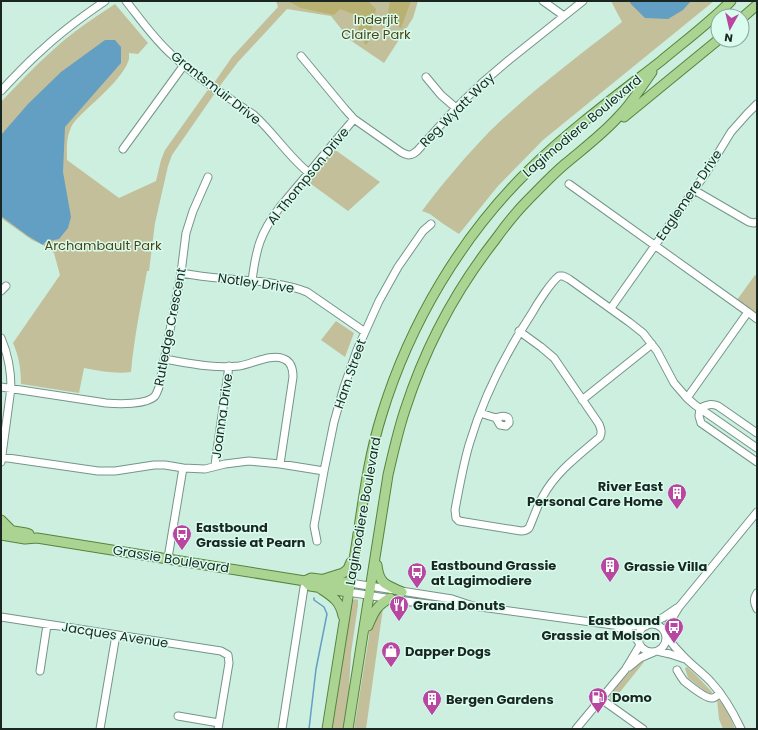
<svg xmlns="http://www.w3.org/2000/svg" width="758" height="730" font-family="Poppins,sans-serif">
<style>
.green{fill:#c3bf9a}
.forest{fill:#b8b172}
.water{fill:#639fc3}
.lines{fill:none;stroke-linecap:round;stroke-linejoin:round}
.stream{stroke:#639fc3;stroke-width:1.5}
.minor-casing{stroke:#759589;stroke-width:9}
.major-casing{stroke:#54853c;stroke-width:11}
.minor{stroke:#fff;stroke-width:7}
.major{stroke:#abd492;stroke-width:9}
.labels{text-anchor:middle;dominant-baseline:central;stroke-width:3;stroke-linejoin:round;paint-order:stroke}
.park-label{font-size:13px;fill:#4d4717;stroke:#d9fcee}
.street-label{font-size:13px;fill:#192621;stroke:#d9fcee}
.poi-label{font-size:13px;font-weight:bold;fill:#192621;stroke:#d9fcee;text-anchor:start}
</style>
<rect width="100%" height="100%" fill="#ccefe0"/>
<path class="green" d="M276,1H418L413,18L384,63L350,40L331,16L287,9L238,62L219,87L214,83L232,57L278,7Z
M611,1H714L543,140L498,186L459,234L442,223L430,214L422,211C443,183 465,157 489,132C530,92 577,57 622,22Z
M115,4L148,43L138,54L129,53C129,55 129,57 129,59C125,75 99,98 87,109C81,115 73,121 70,130C66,139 67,151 67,160L119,198L156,181L161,160L165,150L207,91L210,89L215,93L172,155L168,166L155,223L149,271H147C141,305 134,338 131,372C115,374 100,371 84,368L79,393L21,384C21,370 19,356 13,343L60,275L54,253L43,245L32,240L1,218V102C18,84 35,66 53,50C72,32 94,18 115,4Z
M334,149L380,182L348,211L307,181Z
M755,275L757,276V315L737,300Z
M336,321L354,333L345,357L321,340Z
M356,599L358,600V605L351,653L348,705L344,729H331L351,603L353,600Z
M383,608L366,729H354L369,636C369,623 376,618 383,608Z
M640,660L644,662L612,702L610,699V696L611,693Z
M687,667L696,675L712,692V693L710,694L706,692L688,678L685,668Z
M717,699C727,705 731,719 735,729H723L719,719Z"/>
<path class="forest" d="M288,1H368L376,9L369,41L366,45L358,33L359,22L353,14L340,9L334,15L301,8Z
M390,1H411L401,28L387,19Z"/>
<path class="water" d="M630,1H691L683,10L668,19L645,18L630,3Z
M105,40H115L121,47V63L65,127L63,172L71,217L68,228L59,239L45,242L43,245L28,236L1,216V135L28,104L61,72Z"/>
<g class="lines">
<path class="stream" d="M309,729L316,669L327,614L324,607L314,600V598"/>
<defs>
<path id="minor" d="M126,1C141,20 154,39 172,55C197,78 226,96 254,115C274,133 288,156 309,173
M543,1L564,16
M301,56L345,109L354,119L401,152C408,156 411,156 417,151L456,108L482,83L509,60L583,1
M426,77L441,95L456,108
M1,91C14,77 27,63 42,50C61,32 83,16 105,1
M123,149L184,65
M569,184L748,312L687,398
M694,190L749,222L754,223L757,222
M181,273C193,275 206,277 218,278C247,281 280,281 307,292L365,332
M252,281C256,249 260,233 280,207L354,119
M1,291L6,286
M611,308L706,173L731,132L747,114L757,104
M748,312L757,319
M519,331L541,347L554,358L599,424C601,429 602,432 600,437C579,455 556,472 543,496C537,506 534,517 529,528C527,530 524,531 521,531L459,521L456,518L455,510C459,488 463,466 469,445C483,398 505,354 532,313C537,304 551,282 559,276H563L569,279L629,322L643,333L657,351L674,383L687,398L695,405L757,448
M1,338C8,354 11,370 11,388L1,462
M164,359C188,363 214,369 239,366C252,364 272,353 284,359C292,362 293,370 293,377L280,464
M1,387L106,403C118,404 147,405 155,396C157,393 158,390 159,387L181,273L186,233L193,211L208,177
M582,400L652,344
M700,408L699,416L701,423L757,462
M700,408C707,405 711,403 718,406L757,433
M480,413L496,418L500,425L506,426L509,423C510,414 501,416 496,418
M1,457L98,471H115L154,465H165L183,468L205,469L225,464L249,461L280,464L324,471
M215,466L216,457L229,366
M317,541L314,526L324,471L334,422L344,387L357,350L379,301L398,267L423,231L431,224
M168,558L183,468
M350,583L452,599L473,606L613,625L646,626
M348,592C387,598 426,606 465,606
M757,593C753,599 754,603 757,609
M1,617L221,651L228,655L229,663L218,729
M650,624L664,617L677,608
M638 638a14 14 0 1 1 28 0a14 14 0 1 1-28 0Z
M617,627L631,633L639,642
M665,633L670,622L679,607L757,512
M666,636C672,644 679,652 686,659C694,667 704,674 711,682C724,696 733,712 741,729
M657,651L670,654L685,659
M629,667L640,658L654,652
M677,670C679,674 681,677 684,681C689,685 706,699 712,698C715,698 718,695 720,693
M40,671L47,625
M601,699L643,729
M178,716L219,723
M100,729L116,635
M282,729L305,581
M576,729L625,670L640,645"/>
<path id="major" d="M742,18L757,5
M624,117L718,40
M1,520L12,531
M1,529L26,533L29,534
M1,535L25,539L37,538L305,581L310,586L348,592
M377,565C379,584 386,585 402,592
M324,579L343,573L348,569L351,562
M305,581L311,578L350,583
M321,589C333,597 340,601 343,616
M368,626C374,612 376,606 390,598
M327,729C337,668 346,608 356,547C363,503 368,458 382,414C410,323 461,237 529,170C570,130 616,96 661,61C685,41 709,23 731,1
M348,729L388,475C393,453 398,431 405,410C425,348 455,291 495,240C505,226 516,212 528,200C540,188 552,175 565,164C584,148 603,134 619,116C632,103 641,87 652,72"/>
</defs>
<use href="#minor" class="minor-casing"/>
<use href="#major" class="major-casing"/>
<use href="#minor" class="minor"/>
<use href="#major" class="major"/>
</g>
<defs>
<symbol id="building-pin" viewBox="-11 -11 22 30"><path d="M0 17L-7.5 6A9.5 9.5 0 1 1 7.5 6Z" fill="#b946a1" stroke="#d9fcee"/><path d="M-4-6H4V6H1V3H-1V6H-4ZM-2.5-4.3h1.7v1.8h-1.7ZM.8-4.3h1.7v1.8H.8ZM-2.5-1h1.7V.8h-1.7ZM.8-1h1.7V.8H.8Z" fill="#fff"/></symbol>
<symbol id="bus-pin" viewBox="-11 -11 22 30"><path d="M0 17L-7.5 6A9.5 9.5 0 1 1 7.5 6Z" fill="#b946a1" stroke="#d9fcee"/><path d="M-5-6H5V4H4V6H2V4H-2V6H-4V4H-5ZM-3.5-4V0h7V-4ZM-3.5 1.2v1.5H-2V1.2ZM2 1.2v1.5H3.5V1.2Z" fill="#fff"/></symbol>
<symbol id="restaurant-pin" viewBox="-11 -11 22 30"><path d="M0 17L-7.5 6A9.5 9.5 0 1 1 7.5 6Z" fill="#b946a1" stroke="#d9fcee"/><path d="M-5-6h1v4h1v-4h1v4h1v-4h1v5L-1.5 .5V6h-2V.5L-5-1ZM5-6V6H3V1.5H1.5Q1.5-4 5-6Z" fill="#fff"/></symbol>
<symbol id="shop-pin" viewBox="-11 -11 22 30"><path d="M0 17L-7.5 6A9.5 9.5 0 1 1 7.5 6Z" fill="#b946a1" stroke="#d9fcee"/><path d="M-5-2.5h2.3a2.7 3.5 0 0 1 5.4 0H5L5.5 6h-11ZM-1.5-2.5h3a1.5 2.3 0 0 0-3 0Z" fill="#fff"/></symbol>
<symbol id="fuel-pin" viewBox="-11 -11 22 30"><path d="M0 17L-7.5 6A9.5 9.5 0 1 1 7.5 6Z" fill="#b946a1" stroke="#d9fcee"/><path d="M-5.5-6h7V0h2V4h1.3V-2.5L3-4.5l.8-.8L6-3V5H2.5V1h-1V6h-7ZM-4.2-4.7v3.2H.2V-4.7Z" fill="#fff"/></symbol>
</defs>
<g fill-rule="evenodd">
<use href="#building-pin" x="666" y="482" width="22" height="30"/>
<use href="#bus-pin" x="171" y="523" width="22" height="30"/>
<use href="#building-pin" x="599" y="555" width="22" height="30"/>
<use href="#bus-pin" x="406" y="561" width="22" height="30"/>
<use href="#restaurant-pin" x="388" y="594" width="22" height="30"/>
<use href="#bus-pin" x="663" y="616" width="22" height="30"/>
<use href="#shop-pin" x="380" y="640" width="22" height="30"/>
<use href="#fuel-pin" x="587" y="686" width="22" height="30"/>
<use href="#building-pin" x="421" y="688" width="22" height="30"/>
</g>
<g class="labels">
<g class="park-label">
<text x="376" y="19">Inderjit<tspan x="376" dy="15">Claire Park</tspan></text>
<text x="103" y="245">Archambault Park</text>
</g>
<g class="street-label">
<text transform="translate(216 88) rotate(38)">Grantsmuir Drive</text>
<text transform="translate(457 110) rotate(-45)">Reg Wyatt Way</text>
<text transform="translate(582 126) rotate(-40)">Lagimodiere Boulevard</text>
<text transform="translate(308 176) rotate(-51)">Al Thompson Drive</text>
<text transform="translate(689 195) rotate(-56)">Eaglemere Drive</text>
<text transform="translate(256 283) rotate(8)">Notley Drive</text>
<text transform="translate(170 327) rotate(-79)">Rutledge Crescent</text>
<text transform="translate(350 374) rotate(-71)">Ham Street</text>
<text transform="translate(222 416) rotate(-82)">Joanna Drive</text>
<text transform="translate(363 511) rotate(-80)">Lagimodiere Boulevard</text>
<text transform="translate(171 559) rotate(9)">Grassie Boulevard</text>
<text transform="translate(115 635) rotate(9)">Jacques Avenue</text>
</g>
<g class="poi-label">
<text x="663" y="486" text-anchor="end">River East<tspan x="663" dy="15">Personal Care Home</tspan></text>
<text x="196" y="527">Eastbound<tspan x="196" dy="15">Grassie at Pearn</tspan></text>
<text x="431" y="565">Eastbound Grassie<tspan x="431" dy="15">at Lagimodiere</tspan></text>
<text x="624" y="566">Grassie Villa</text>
<text x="413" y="605">Grand Donuts</text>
<text x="660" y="620" text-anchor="end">Eastbound<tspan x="660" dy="15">Grassie at Molson</tspan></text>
<text x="405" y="651">Dapper Dogs</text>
<text x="612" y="697">Domo</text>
<text x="446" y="699">Bergen Gardens</text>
</g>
</g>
<rect width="758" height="730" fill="none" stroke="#192621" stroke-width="4"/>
<g transform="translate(730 28) rotate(188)"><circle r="19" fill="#d9fcee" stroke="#8ca69c"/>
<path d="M0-3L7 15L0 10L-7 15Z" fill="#b946a1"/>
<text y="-6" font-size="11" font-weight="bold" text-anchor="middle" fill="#192621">N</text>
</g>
</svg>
